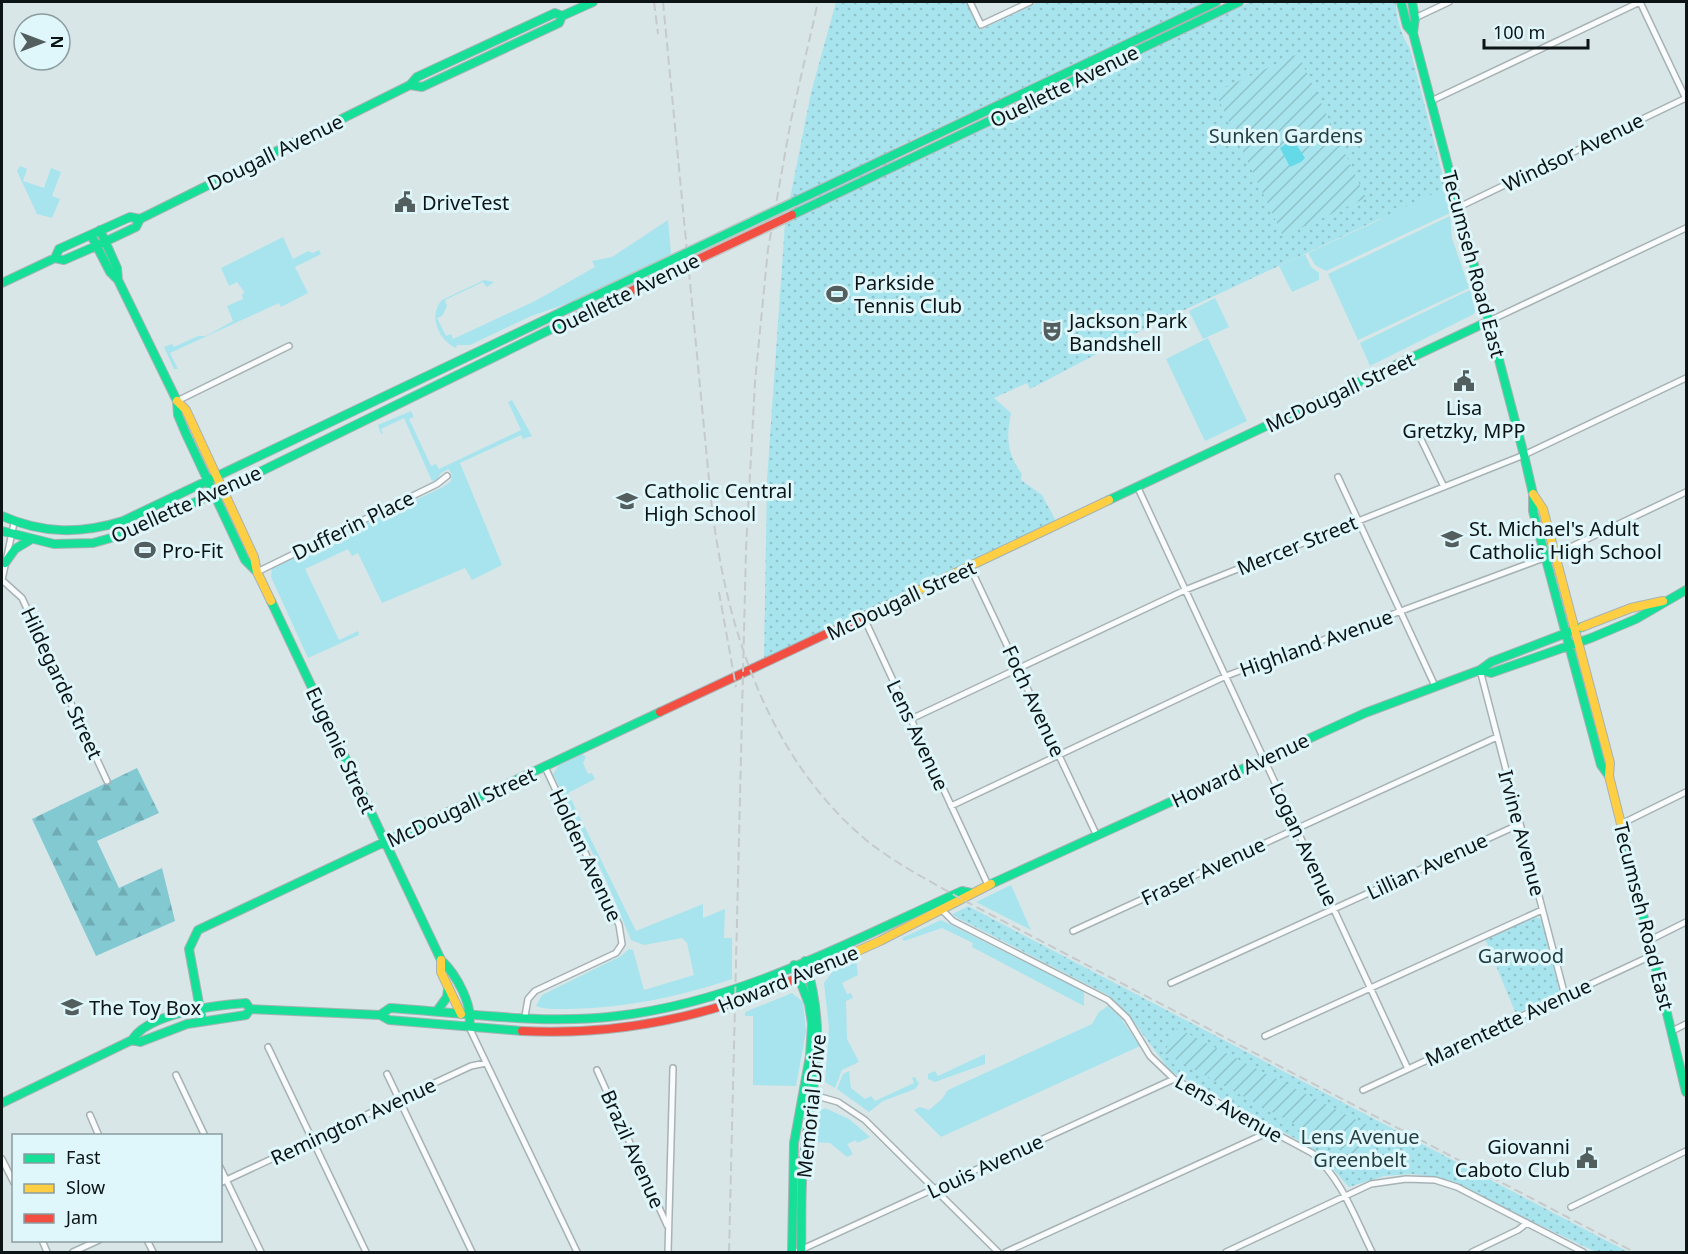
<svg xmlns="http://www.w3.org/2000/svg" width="1688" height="1254" font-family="'Noto Sans',sans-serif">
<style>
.grass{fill:#a8e4ed}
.forest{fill:url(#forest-firs)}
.park{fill:url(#park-dots)}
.garden{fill:url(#garden-furrows)}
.water{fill:#64dae9}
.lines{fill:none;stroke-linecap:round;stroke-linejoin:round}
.street-casing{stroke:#a7b2b4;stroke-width:8}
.fast-casing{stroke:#a7b2b4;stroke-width:10}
.slow-casing{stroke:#a7b2b4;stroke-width:10}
.jam-casing{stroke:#a7b2b4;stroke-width:10}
.street{stroke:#f9fbfc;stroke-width:5}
.fast{stroke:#16e098;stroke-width:8}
.slow{stroke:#ffcf43;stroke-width:8}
.jam{stroke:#f24e42;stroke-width:8}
.rail{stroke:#c6cacb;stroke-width:2;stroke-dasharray:9 4.5;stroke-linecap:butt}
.fast-bridge-casing{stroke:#bcc3c4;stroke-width:11;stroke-linecap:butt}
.jam-bridge-casing{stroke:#bcc3c4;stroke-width:11;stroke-linecap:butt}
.fast-bridge{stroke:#16e098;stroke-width:8}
.jam-bridge{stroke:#f24e42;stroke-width:8}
.labels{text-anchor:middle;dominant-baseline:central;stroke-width:6;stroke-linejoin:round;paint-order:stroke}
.street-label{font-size:20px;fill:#0c1415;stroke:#dff7fb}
.park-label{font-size:20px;fill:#253e42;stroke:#dff7fb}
.poi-label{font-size:20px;fill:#0c1415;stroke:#dff7fb;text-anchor:start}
</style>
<defs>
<pattern id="forest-firs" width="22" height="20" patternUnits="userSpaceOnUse" patternTransform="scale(1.5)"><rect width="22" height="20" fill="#83c9d2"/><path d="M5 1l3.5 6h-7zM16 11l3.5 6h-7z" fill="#70acb3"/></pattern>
<pattern id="park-dots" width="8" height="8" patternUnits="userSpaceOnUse" patternTransform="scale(1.5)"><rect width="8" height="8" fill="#a8e4ed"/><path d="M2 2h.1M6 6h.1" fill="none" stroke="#8fc3ca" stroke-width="1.8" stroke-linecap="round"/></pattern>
<pattern id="garden-furrows" width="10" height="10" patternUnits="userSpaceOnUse" patternTransform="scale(1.5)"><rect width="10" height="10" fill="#a8e4ed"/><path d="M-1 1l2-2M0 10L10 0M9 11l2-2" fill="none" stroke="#8fc3ca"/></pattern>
</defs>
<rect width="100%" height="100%" fill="#d8e6e8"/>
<path class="grass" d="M20,166L27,169L23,181L44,188L51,168L61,172L52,196L60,199L52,218L37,214L17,171Z
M1441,179L1450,213L1326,271L1315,265L1308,253L1377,221Z
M1450,216L1452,238L1469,288L1358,340L1328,274Z
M668,220L671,254L575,301L531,316L470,345H457L456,348C438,340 428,315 442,300L484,280L494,282L487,287L483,282L445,300L447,306L442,316L437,318L446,336L451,334L453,339L535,301L595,267L592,261L612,257Z
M283,237L293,259L308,251L313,253L319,250L321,254L295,267L308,293L281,307L279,303L170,353L178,369H174L164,347L172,344L174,347L198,336H206L233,321L227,306L243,299L242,294L245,293L237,282L229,286L221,268Z
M1305,254L1311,267L1319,273V280L1292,292L1279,266Z
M1470,290L1475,311L1474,314L1370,366L1360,343Z
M1215,298L1229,327L1203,339L1189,311Z
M1208,338L1247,421L1205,441L1166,359Z
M512,400L532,436L523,439L521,435L460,463L502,565L472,580L465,568L382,603L358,553L352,556L348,549L305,569L339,640L358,631L359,635L308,658L271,577L272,568L443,487L451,481L452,474L448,469L440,474L438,480L432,481L404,418L381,429L383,433L381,434L378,425L411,411L414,417L409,419L431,466L436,464L439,469L521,430L508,402Z
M582,754L586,757L583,763L588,774L592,773L595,779L568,793L636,931L703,904V918L725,909L724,938H732V979C678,997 625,1008 568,1009C558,1009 545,1010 536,1006L542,995L621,956L629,949L633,950L644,990L694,975L687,943L682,938L644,945L631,940L606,880L553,774L558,766Z
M1011,885L1031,930L976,902Z
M941,920L1084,991V1006L972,947L973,943L942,928L904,941L902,938Z
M856,960L858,975L842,983L847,994L851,993L853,998L846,1001L847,1039L859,1062L842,1070L835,1088L825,1082L829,1027L824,983L833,971Z
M792,993L803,1002L806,1031L796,1086L753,1085V1016H745V1012Z
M1108,1006L1120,1017L1140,1046L941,1137L914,1110L920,1107L929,1110L942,1099L948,1090L1092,1024L1099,1012Z
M985,1054V1064L935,1082L928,1079V1074L935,1071L938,1076Z
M849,1071L851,1088L865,1099L871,1096L875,1101L914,1083L912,1078L915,1077L919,1084L915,1089L883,1101L869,1112L837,1089L843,1074Z
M825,1108L849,1119L870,1137L857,1143L856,1140L847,1144L853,1154L847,1157L830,1143L812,1142L819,1111Z"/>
<path class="forest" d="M137,768L159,813L97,841L119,888L162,868L175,921L96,956L32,819Z"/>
<path class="park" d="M836,2H966L980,30L1039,2H1206L895,148L894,171L1250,2H1396C1396,19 1401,34 1410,49L1446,188L1150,326L1030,389L1027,383L994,398L1011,413C1006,438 1007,454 1022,474L1021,480L1042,495L1057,523L764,661L767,480L785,223L811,93Z
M968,906L1628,1252H1596L1442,1178L1412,1174L1384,1176L1349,1187L1322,1157L1296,1139L1170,1071L1128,1014L1108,995L954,916L953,914Z
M1536,917L1542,920L1560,994L1516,1014L1485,939Z"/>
<path class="garden" d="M1298,54L1366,198L1283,236L1215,92Z
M1177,1028L1378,1131L1362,1161L1164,1053Z"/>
<path class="water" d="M1293,139L1305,158L1301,162L1290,167L1280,148Z"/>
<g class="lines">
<defs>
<path id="street" d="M970,2L981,25L1030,2
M1640,2L1686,99
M1415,18L1449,2
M1431,101L1640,2
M1459,207L1686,98
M1489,321L1686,228
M177,401L289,346
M1417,431L1444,487
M1338,477L1435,686
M1138,488L1408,1069
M970,567L1097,836
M257,572L437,484L447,476
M2,580L22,598L107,781
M2,580L14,523
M864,618L988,885
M1480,670L1565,996
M911,719L1185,590L1524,455L1686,378
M951,806L1226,676L1560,552L1686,492
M1621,824L1686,792
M942,910L953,921L1108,1000L1127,1018L1150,1056L1174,1079L1312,1153C1342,1179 1355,1218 1372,1252
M1073,931L1497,737
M1650,940L1686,922
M1171,983L1520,824
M525,1016L528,999L535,991L616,953L622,944L619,925L545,767
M469,1027L577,1252
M1672,1031L1686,1024
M1265,1036L1542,910
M268,1047L366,1252
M597,1070L667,1225
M387,1074L472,1252
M176,1075L205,1136
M1363,1090L1653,955
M803,1092L838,1102L865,1120L998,1252
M90,1115L99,1136
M2,1159L14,1183
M220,1167L261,1252
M220,1183L471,1066L486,1063
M1571,1207L1686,1151
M42,1240L47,1252
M147,1240L153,1252
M73,1252L99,1240
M668,1252L673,1068
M796,1252L1174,1079
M1006,1252L1271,1131
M1226,1252L1371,1184L1406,1179L1435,1180L1457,1187L1583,1252
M1472,1252L1518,1230L1527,1223"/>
<path id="fast" d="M1401,2L1407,26L1413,33
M1412,2L1415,18L1413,33L1524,455L1533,494V511L1601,765L1609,776
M410,85L422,87L559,23L562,16L593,2
M794,202L1216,2
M792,215L1239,2
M100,230L117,268L118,280L177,401L178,415L186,434L245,560L256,571
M91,235L110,272L118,280
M55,258L59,249L130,217L140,219L410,85L417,77L555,13L562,16
M2,283L55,258L64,260L96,246L136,227L140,219
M1109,500L1489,321
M2,516C43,534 81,534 123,521L576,305
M2,531L54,544L93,543L118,536L223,490L580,315
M5,563L15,549L30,540
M271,601L441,960C456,974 474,1006 469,1026
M1480,670L1491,673L1591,638L1636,619L1686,590
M1625,840L1686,1092
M991,884L1365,713L1480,670L1491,662L1582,627
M437,1011L447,997L448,989
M380,1015L390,1008C465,1013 542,1025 617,1016C740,1002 851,941 962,891L971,893
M202,1020L189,949L198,930L660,712
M132,1040L140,1042L187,1024L246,1015L250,1009
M2,1103L132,1040C148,1013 216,1005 246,1003L250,1009L380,1015L389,1020L522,1031
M792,1252L794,1143L810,1056L812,1024L809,1004L794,965
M801,1252C802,1220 800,1188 804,1156C813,1083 828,1033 805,961"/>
<path id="slow" d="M177,401L186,410L254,557L257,572L271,601
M1533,494L1543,509L1610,763L1609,776L1625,840
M894,602L1109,500
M1582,627L1631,608L1663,601
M441,960V972L461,1014
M802,976L880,941L991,884"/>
<path id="jam" d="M660,712L894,602
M522,1031C619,1036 713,1016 802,976"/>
</defs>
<use href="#street" class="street-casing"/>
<use href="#fast" class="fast-casing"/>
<use href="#slow" class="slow-casing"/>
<use href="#jam" class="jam-casing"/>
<use href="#street" class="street"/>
<use href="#fast" class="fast"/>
<use href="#slow" class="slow"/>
<use href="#jam" class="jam"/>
<path class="rail" d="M654,2L658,34
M663,2L710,490C723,619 764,754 866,840C896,864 930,881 963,900L1634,1252
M719,592L736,687
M729,1252L746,549L755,382L768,249L791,120L818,2"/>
<defs>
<path id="fast-bridge" d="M576,305L794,202"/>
<path id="jam-bridge" d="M580,315L792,215"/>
</defs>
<use href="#fast-bridge" class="fast-bridge-casing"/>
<use href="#jam-bridge" class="jam-bridge-casing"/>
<use href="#fast-bridge" class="fast-bridge"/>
<use href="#jam-bridge" class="jam-bridge"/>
</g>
<defs>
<symbol id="civic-bare" viewBox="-9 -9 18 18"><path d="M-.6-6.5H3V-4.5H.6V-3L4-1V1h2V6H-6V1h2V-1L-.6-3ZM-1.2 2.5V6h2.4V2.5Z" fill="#535e5f" stroke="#dff7fb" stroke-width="2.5" paint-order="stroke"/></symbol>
<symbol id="stadium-bare" viewBox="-9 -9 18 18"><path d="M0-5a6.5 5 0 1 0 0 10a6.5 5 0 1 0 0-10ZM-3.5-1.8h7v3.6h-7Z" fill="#535e5f" stroke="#dff7fb" stroke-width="2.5" paint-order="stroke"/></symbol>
<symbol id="theatre-bare" viewBox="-9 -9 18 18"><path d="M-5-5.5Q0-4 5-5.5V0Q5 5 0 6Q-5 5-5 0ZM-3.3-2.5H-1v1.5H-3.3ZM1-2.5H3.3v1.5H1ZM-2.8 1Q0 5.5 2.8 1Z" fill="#535e5f" stroke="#dff7fb" stroke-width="2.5" paint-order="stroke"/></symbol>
<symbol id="school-bare" viewBox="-9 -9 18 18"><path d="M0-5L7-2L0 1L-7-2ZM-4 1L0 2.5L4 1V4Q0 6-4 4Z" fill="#535e5f" stroke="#dff7fb" stroke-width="2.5" paint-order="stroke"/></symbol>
</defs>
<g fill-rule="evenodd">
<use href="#civic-bare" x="390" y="187" width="30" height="30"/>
<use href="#stadium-bare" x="822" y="279" width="30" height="30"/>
<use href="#theatre-bare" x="1037" y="316" width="30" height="30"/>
<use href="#civic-bare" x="1449" y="366" width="30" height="30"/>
<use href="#school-bare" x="612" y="486" width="30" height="30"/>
<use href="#school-bare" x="1437" y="524" width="30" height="30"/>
<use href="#stadium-bare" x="130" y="535" width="30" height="30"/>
<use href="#school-bare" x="57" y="992" width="30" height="30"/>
<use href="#civic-bare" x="1572" y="1143" width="30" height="30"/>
</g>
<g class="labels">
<g class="street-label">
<text transform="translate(1064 86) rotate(-26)">Ouellette Avenue</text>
<text transform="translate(275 152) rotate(-26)">Dougall Avenue</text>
<text transform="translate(1573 152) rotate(-26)">Windsor Avenue</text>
<text transform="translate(1474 264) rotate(75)">Tecumseh Road East</text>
<text transform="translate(625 294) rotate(-26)">Ouellette Avenue</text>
<text transform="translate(1340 392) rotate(-25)">McDougall Street</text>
<text transform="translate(186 504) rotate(-24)">Ouellette Avenue</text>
<text transform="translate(353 525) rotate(-26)">Dufferin Place</text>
<text transform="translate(1297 545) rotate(-22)">Mercer Street</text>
<text transform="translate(901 600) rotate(-25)">McDougall Street</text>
<text transform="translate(1316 643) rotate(-20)">Highland Avenue</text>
<text transform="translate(62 683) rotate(65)">Hildegarde Street</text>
<text transform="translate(1034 701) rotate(65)">Foch Avenue</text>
<text transform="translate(918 735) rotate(65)">Lens Avenue</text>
<text transform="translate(341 750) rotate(65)">Eugenie Street</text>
<text transform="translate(1240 770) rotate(-25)">Howard Avenue</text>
<text transform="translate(461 807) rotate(-25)">McDougall Street</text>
<text transform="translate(1522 833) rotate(75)">Irvine Avenue</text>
<text transform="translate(1304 844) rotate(65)">Logan Avenue</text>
<text transform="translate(586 855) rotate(65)">Holden Avenue</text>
<text transform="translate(1427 866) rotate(-25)">Lillian Avenue</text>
<text transform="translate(1203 871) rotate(-25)">Fraser Avenue</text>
<text transform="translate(1644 916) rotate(76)">Tecumseh Road East</text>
<text transform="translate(788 979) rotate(-22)">Howard Avenue</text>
<text transform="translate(1508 1022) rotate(-25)">Marentette Avenue</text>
<text transform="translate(811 1106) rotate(-84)">Memorial Drive</text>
<text transform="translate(1229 1108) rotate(29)">Lens Avenue</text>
<text transform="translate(353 1121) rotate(-25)">Remington Avenue</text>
<text transform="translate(633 1149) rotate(66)">Brazil Avenue</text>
<text transform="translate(985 1166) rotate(-25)">Louis Avenue</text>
</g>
<g class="park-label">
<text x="1286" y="135">Sunken Gardens</text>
<text x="1521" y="955">Garwood</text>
<text x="1360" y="1136">Lens Avenue<tspan x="1360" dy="23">Greenbelt</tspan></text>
</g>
<g class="poi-label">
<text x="422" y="202">DriveTest</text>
<text x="854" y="282">Parkside<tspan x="854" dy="23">Tennis Club</tspan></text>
<text x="1069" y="320">Jackson Park<tspan x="1069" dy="23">Bandshell</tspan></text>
<text x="1464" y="407" text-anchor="middle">Lisa<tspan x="1464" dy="23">Gretzky, MPP</tspan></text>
<text x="644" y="490">Catholic Central<tspan x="644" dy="23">High School</tspan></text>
<text x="1469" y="528">St. Michael's Adult<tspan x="1469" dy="23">Catholic High School</tspan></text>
<text x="162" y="550">Pro-Fit</text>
<text x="89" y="1007">The Toy Box</text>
<text x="1570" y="1146" text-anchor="end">Giovanni<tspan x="1570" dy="23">Caboto Club</tspan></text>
</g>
</g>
<rect width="1688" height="1254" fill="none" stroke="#0c1415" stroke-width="6"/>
<rect x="12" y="1134" width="210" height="108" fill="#dff7fb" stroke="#8b9c9f" stroke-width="1.5"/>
<rect x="24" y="1154" width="30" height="9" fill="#16e098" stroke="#8b9c9f" stroke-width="1.5"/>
<text x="66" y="1164" font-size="18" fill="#0c1415">Fast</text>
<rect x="24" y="1184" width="30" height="9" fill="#ffcf43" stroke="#8b9c9f" stroke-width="1.5"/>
<text x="66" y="1194" font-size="18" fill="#0c1415">Slow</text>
<rect x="24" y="1214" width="30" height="9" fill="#f24e42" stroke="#8b9c9f" stroke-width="1.5"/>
<text x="66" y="1224" font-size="18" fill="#0c1415">Jam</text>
<g transform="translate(42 42) rotate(90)"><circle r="28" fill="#dff7fb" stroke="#8b9c9f" stroke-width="1.5"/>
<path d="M0-4.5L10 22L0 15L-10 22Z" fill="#535e5f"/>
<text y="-9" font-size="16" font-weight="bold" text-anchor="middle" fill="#0c1415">N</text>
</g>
<path d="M1484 39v9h104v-9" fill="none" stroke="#0c1415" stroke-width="3"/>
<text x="1493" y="39" font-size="18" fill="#0c1415" stroke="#dff7fb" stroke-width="4.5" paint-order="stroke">100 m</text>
</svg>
